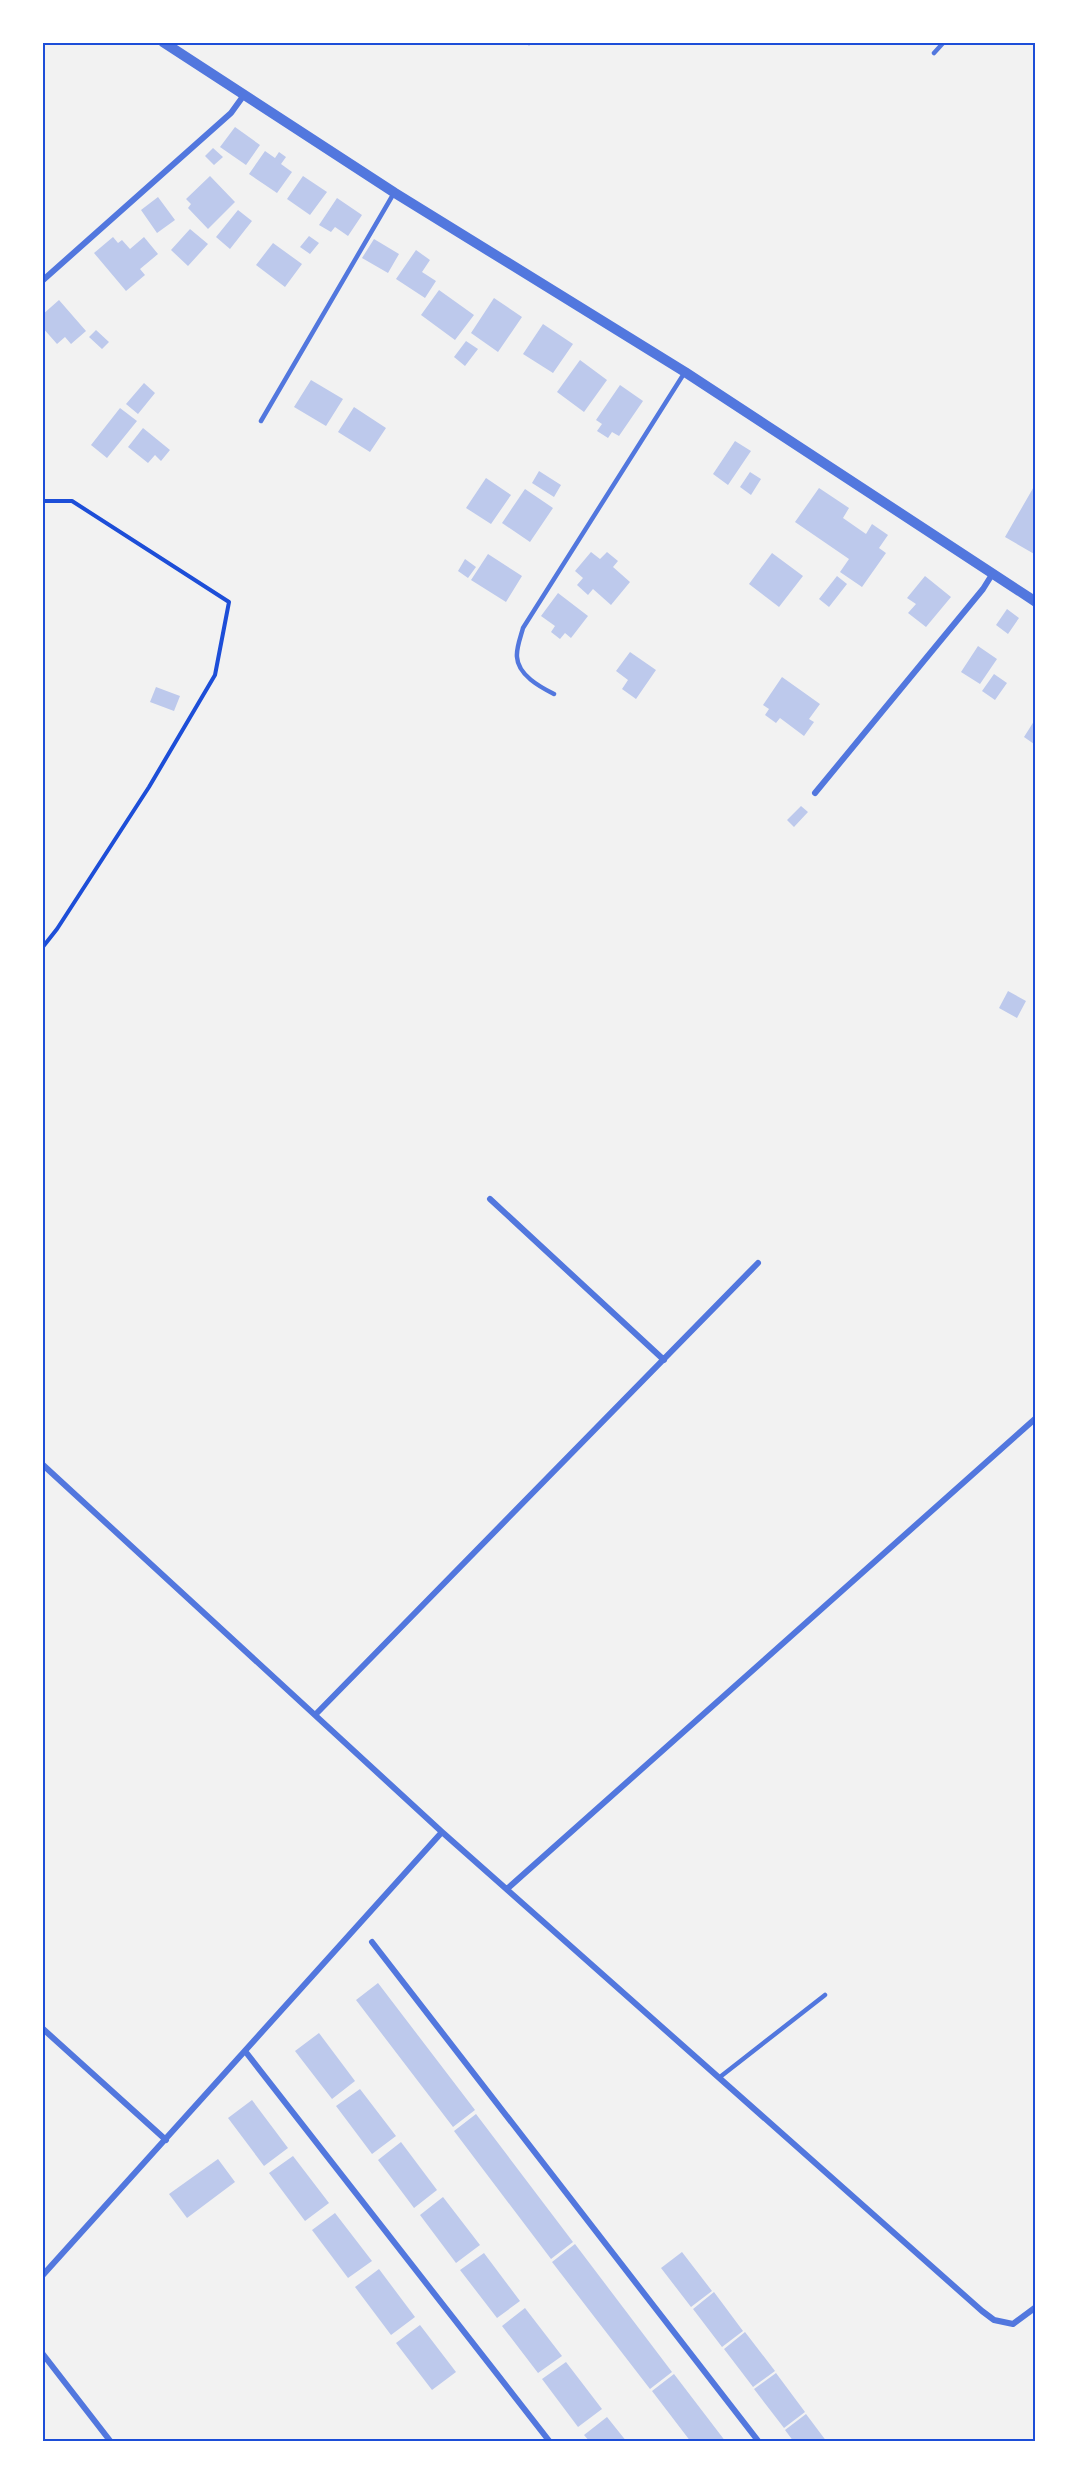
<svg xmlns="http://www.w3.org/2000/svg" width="1078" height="2484" font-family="Manrope,sans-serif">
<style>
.building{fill:#bdc9ec}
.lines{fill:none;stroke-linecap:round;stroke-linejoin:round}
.path{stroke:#1d4ed8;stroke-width:4}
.service{stroke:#5277de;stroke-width:4.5}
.minor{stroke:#5277de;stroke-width:6}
.tertiary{stroke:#5277de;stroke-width:10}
.neatline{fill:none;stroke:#1d4ed8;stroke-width:2}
</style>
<rect width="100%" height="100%" fill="#f2f2f2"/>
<path class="building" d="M235,127L260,145L246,165L220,147Z
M213,148L223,157L214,165L205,156Z
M265,151L275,158L279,152L286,157L281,164L292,172L277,193L249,174Z
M210,176L235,202L208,229L188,208L191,204L186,199Z
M303,176L327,192L310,215L287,199Z
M158,197L175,220L157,233L141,210Z
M337,198L362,215L348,236L335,227L331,232L319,225Z
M238,210L252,221L230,249L216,237Z
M190,229L208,244L188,266L171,250Z
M309,236L319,243L310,254L300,247Z
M113,237L118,243L122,240L130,249L144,237L158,254L140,269L145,275L126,291L94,253Z
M374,239L399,254L388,273L362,258Z
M273,243L302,264L285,287L256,265Z
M416,250L430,260L422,272L436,281L425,298L396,279Z
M439,290L474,315L455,340L421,315Z
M494,298L522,317L498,352L471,333Z
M59,300L86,331L71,344L65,337L57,344L42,327V315Z
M543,324L573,344L553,373L523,354Z
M96,330L109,342L102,349L89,337Z
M466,341L478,349L465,366L454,357Z
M580,360L607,380L584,412L557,392Z
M311,380L343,399L326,426L294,407Z
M144,383L155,393L138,414L126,404Z
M620,385L643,401L619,436L612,432L608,438L597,431L602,424L596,420Z
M354,407L386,428L370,452L338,432Z
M120,408L137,421L107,458L91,445Z
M143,428L170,450L161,461L155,455L148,463L128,447Z
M735,441L751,451L728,485L713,474Z
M539,471L561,485L554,497L532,483Z
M750,472L761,479L751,495L740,487Z
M486,478L511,495L491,524L466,508Z
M1036,483V555L1005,537Z
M819,488L849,508L843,518L866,534L872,524L888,535L879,548L886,553L862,587L840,572L849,559L795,522Z
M525,489L553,508L530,542L502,523Z
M591,552L600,559L607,552L618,561L613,567L630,582L611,605L593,589L588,595L577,585L583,578L575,571Z
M772,553L803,576L779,607L749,584Z
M488,554L522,576L506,602L471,580Z
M465,559L476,567L468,578L458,571Z
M837,576L847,584L829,607L819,599Z
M925,576L951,597L926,627L908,613L916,604L907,598Z
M558,593L588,616L571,638L565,633L560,639L551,632L555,626L541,616Z
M1007,609L1019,618L1008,634L996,625Z
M978,646L997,659L980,684L961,672Z
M630,652L656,670L636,699L622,689L628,680L616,671Z
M994,674L1007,683L995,700L982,691Z
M782,677L820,704L809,719L814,722L804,736L780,718L776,723L765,715L769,709L763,705Z
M156,687L180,696L174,711L150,702Z
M1036,718V740L1034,744L1024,737Z
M801,806L808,812L794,827L787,820Z
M1008,991L1026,1001L1017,1018L999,1008Z
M378,1983L475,2110L453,2127L356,2000Z
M319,2033L355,2081L332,2099L295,2051Z
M360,2089L396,2136L372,2154L336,2106Z
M252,2100L288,2148L264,2166L228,2118Z
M476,2114L573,2242L551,2259L454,2131Z
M401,2142L437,2190L414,2208L378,2160Z
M293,2156L329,2203L305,2221L269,2173Z
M218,2159L235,2182L187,2218L169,2194Z
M443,2197L480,2245L456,2263L420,2215Z
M335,2213L372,2261L348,2278L312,2230Z
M575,2244L672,2372L650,2389L552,2262Z
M682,2252L712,2291L691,2307L661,2268Z
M484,2253L520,2301L497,2318L460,2270Z
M379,2269L415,2317L391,2335L355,2287Z
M714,2292L743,2331L722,2347L693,2309Z
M525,2308L562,2356L538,2373L502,2326Z
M420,2325L456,2372L432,2390L396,2343Z
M745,2332L775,2371L753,2387L724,2349Z
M566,2362L602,2409L578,2427L542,2379Z
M776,2373L805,2412L784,2428L754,2389Z
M674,2374L726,2442H691L652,2391Z
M806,2414L827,2442H794L785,2430Z
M607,2417L627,2442H590L584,2435Z"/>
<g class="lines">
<path class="path" d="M42,501H72L229,602L215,675L149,787L57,929L42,948"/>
<path class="service" d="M529,43L530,42
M934,53L944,42
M261,421L394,193
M554,694C540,687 518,675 517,657C516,648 521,636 523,628L685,372
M720,2077L825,1995"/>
<path class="minor" d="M42,281L231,113L244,95
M815,793L983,589L993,573
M490,1199L664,1360
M42,1464L442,1832L982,2311L994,2320L1013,2324L1036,2307
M315,1715L758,1263
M507,1889L1036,1418
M372,1942L759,2442
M42,2028L166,2140
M245,2051L550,2442
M42,2276L442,1832
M42,2353L111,2442"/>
<path class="tertiary" d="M163,42L395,193L685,372L1036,602"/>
</g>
<rect width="1078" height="2484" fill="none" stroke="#ffffff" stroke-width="87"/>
<rect x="44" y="44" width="990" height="2396" class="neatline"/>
</svg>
